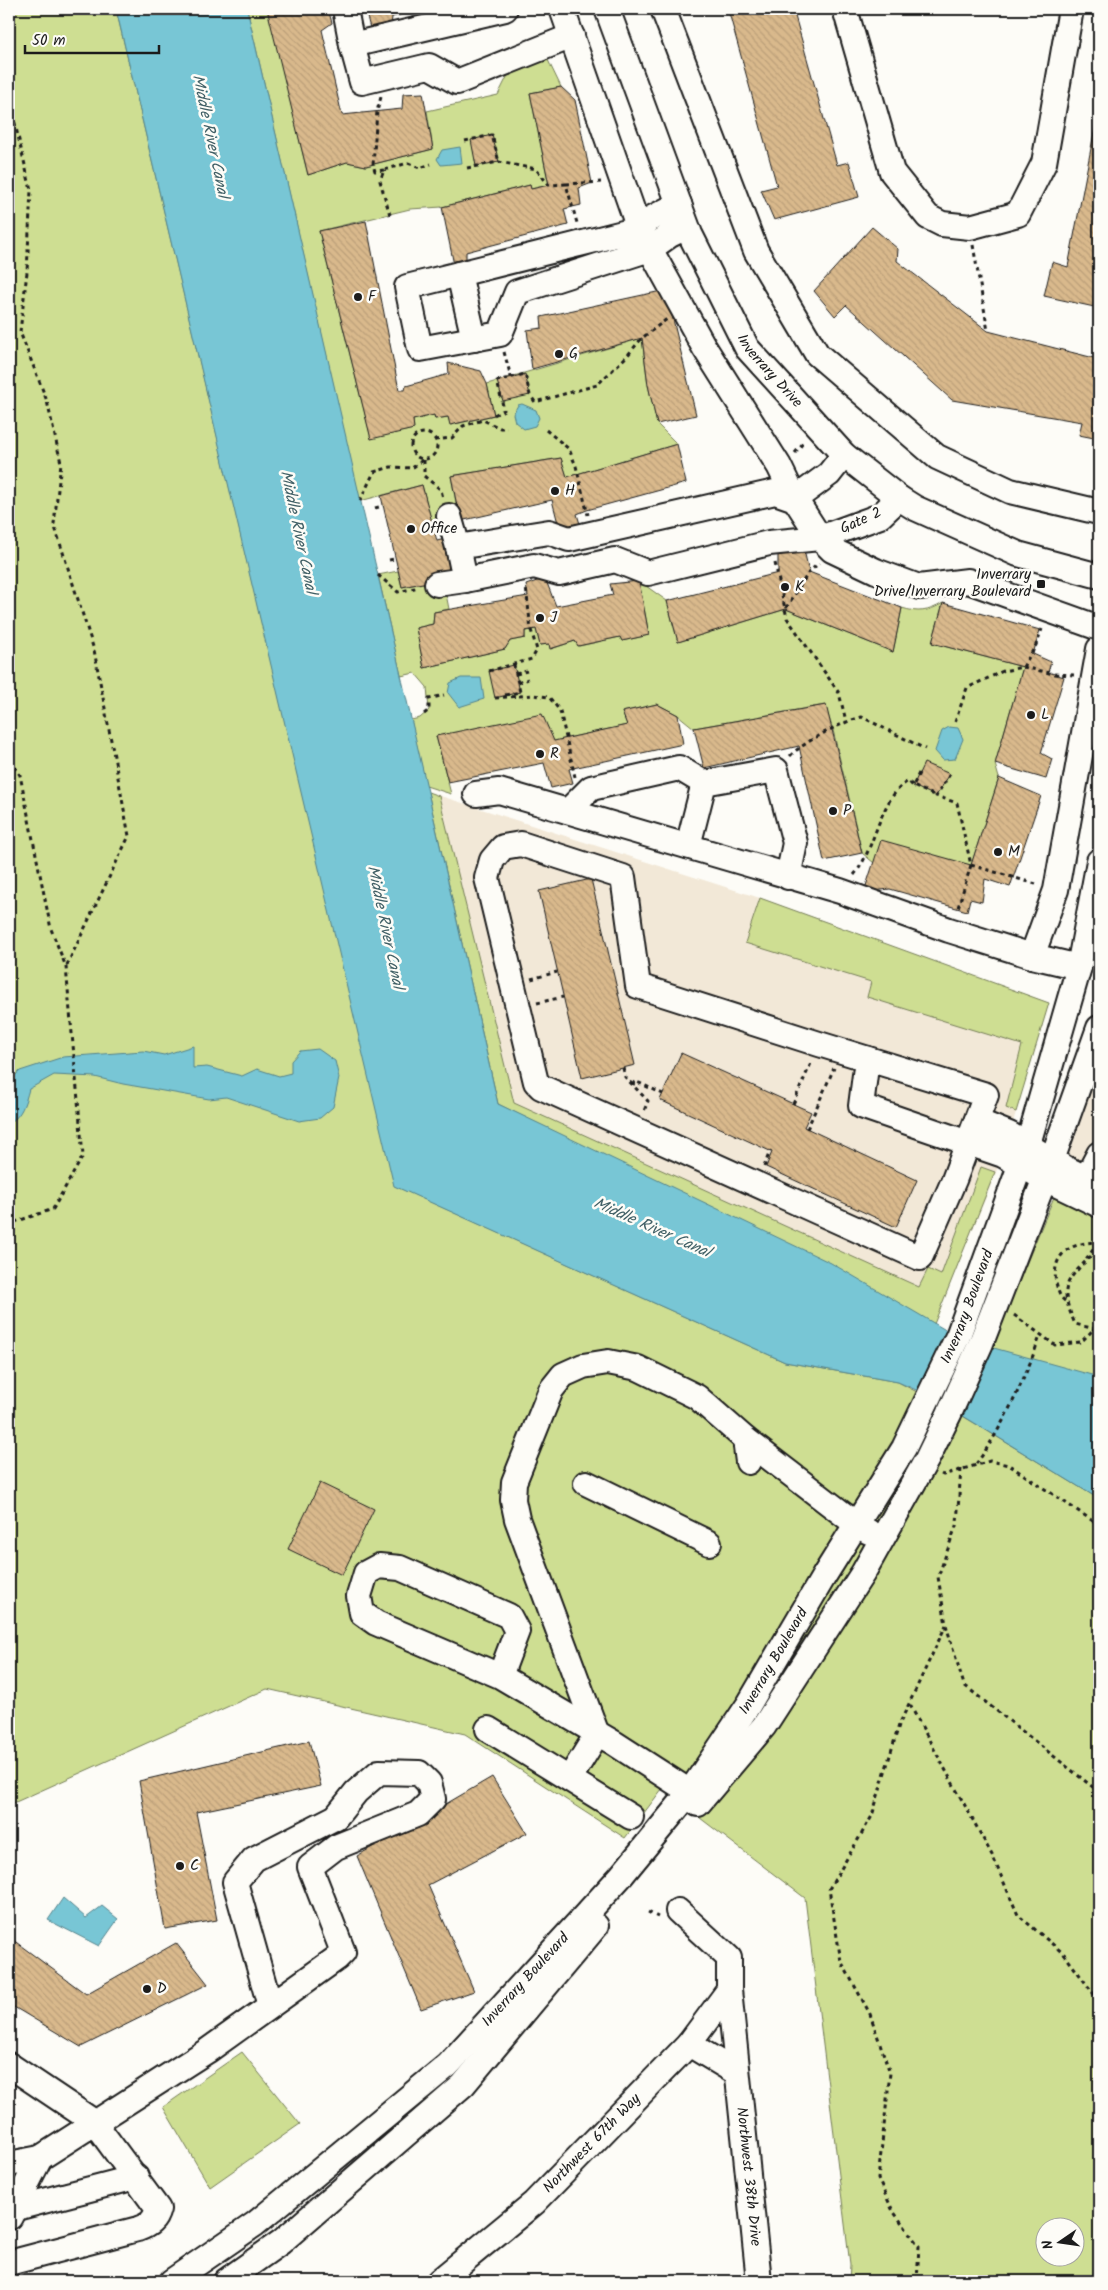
<svg xmlns="http://www.w3.org/2000/svg" width="1108" height="2290" font-family="Kalam,sans-serif">
<style>
.built{fill:#f2e8d7}
.green{fill:#cede92;stroke:#757d57;fill-rule:evenodd}
.water{fill:#78c6d5;stroke:#53828b}
.building{fill:url(#building-back-hatch);stroke:#1c1c1c}
.lines{fill:none;stroke-linecap:round;stroke-linejoin:round}
.minor-casing{stroke:#1c1c1c;stroke-width:28}
.path{stroke:#1c1c1c;stroke-width:3;stroke-dasharray:4 4;stroke-linecap:butt}
.minor{stroke:#fdfcf7;stroke-width:24}
.poi-dot{fill:#1c1c1c;stroke:#fdfcf7;stroke-width:2}
.labels{text-anchor:middle;dominant-baseline:central;stroke-width:5;stroke-linejoin:round;paint-order:stroke}
.poi-label{font-size:15px;fill:#1c1c1c;stroke:#fdfcf7;text-anchor:start}
.street-label{font-size:15px;fill:#1c1c1c;stroke:#fdfcf7}
.water-label{font-size:16px;font-style:italic;fill:#416066;stroke:#fdfcf7}
</style>
<defs>
<pattern id="building-back-hatch" width="6" height="6" patternUnits="userSpaceOnUse" patternTransform="scale(1.25)"><rect width="6" height="6" fill="#d9b98c"/><path d="M-1 5l2 2M0 0l6 6M5-1l2 2" fill="none" stroke="#ba9e78"/></pattern>
</defs>
<rect width="100%" height="100%" fill="#fdfcf7"/>
<filter id="ink" filterUnits="userSpaceOnUse"><feTurbulence type="fractalNoise" baseFrequency=".02" numOctaves="2"/><feDisplacementMap in="SourceGraphic" scale="10" xChannelSelector="R" yChannelSelector="G"/><feConvolveMatrix kernelMatrix="1 2 1 2 8 2 1 2 1" color-interpolation-filters="sRGB"/></filter>
<g filter="url(#ink)">
<path class="built" d="M428,792L760,898L1049,1003L1003,1155L934,1324L831,1263L498,1104Z
M1099,1067V1217L1054,1197Z"/>
<path class="green" d="M9,9H116L395,1186L785,1362L898,1382L961,1415L1099,1499V2281H849L850,2265L805,1898L662,1789L625,1838L465,1734L267,1689L9,1805ZM1046,2228H1076V2258H1046Z
M247,9H268L308,175L347,162L366,166L433,149L427,111L498,95L510,71L547,58L561,87L530,93L549,185L531,189L530,185L442,207L410,209L319,231L371,438L414,429L413,420L434,415L435,419L448,417L451,425L494,415L487,384L642,338L648,385L657,424L677,444L567,477L561,458L451,476L458,513L431,520L422,485L360,501Z
M398,571L402,587L443,579L449,609L434,612L433,624L416,628L424,668L505,649L510,641L525,638V631L536,629L540,645L549,644L551,649L575,641L579,646L620,637L622,641L649,635L639,581L667,601L678,642L786,609L893,652L902,608C918,613 928,612 943,603L932,643L1023,667L995,764L999,778L971,865L874,863L862,853L833,730L825,705L694,728L678,715L657,704L622,712L627,725L554,741L436,736L451,794L426,786L411,720L420,718L429,710L427,687L415,673L401,676L378,575Z
M428,792L439,796L514,1103L919,1287L928,1269L941,1275L981,1167L995,1172L934,1324L498,1104Z
M760,898L1049,1003L1016,1112L1006,1108L1022,1045L867,997L871,982L745,943Z
M1054,1197L1099,1217V1379L989,1354Z
M242,2052L300,2124L210,2187L163,2107Z"/>
<path class="water" d="M116,9H247L428,792L498,1104L831,1263L961,1339L1099,1377V1499L932,1397L898,1382L785,1362L394,1186Z
M460,147L462,163L441,165L437,159L442,150Z
M522,404L536,410L539,418L535,426L524,429L515,422L513,414L518,405Z
M461,678H481L484,699L459,707L448,693L450,683Z
M949,727L958,728L963,739L955,759L943,760L935,751L942,731Z
M193,1046V1068L207,1067L242,1076L257,1069L279,1076L291,1073V1061L300,1051L318,1049L335,1061L339,1078L333,1107L320,1118L299,1121L226,1097L209,1099L123,1084L95,1077L54,1075L29,1089C25,1103 22,1116 9,1123V1081L20,1071L63,1057L143,1051L164,1055Z
M63,1898L86,1918L102,1906L118,1919L99,1946L48,1920Z"/>
<path class="building" d="M267,9H328L332,23L322,30L342,115L402,109L403,94L423,93L433,149L366,166L347,162L308,175Z
M365,9H423L392,17L391,27L371,32Z
M728,9H793L837,165L849,162L859,197L774,220L761,190L777,186Z
M561,87L575,100L592,183L579,188L581,205L564,209L568,225L466,252V262L454,265L442,207L530,185L531,189L549,185L530,93Z
M1099,107V308L1044,296L1052,262L1068,267Z
M492,135L499,162L476,166L471,140Z
M366,221L399,390H405L406,386L449,374L448,363L481,371L487,384L494,415L450,425L448,417L435,419L434,415L413,420L414,429L371,439L319,231Z
M872,227L898,249L897,261L988,331L1094,358L1099,346V439L1079,435L1082,422L952,400L846,305L835,316L814,291Z
M666,290L696,415L657,424L648,385L642,338L532,369L527,330L542,328L541,317Z
M525,374L530,395L503,401L497,381Z
M677,444L686,483L587,510L577,514L580,524L559,527L552,500L460,521L451,476L561,458L567,477Z
M422,485L437,541L449,538L455,568L442,571L443,579L402,587L381,496Z
M804,550L809,572L902,608L893,652L786,609L678,642L667,601L778,573V554Z
M545,578L556,606L613,595L610,584L639,581L649,635L622,641L620,637L578,646L575,641L550,649L549,644L540,645L536,629L525,631V638L510,641L505,649L424,668L416,628L433,624L434,612L528,596L526,585Z
M943,603L1040,630L1033,654L1051,662L1048,672L1064,677L1041,753L1052,759L1046,779L995,764L1023,667L932,643Z
M514,665L520,692L495,698L489,671Z
M657,704L678,715L683,744L573,768L569,769L573,783L551,788L544,763L448,782L436,736L542,714L554,741L627,725L622,712Z
M826,705L862,853L824,861L799,746L704,768L694,728Z
M924,763L950,774L936,796L913,786Z
M999,778L1041,796L1010,887L985,879L982,902L970,899L967,911L890,889L864,892L881,840L971,865Z
M591,879L635,1065L582,1078L539,891Z
M681,1053L811,1112L804,1127L917,1180L896,1227L766,1167L772,1152L660,1100Z
M320,1483L374,1509L342,1575L288,1549Z
M309,1741L321,1786L196,1812L217,1920L165,1929L139,1781Z
M492,1777L527,1833L428,1885L474,1991L421,2009L357,1856Z
M9,1937L86,1994L176,1943L208,1984L81,2047L9,2004Z"/>
<g class="lines">
<defs>
<g id="minor">
<path d="M345,9L352,45"/>
<path d="M505,9L352,45L362,82L429,66L457,82L572,36"/>
<path d="M562,9L639,229L704,347L779,466L795,499L820,538L832,550L876,571L919,587L968,581L1099,628"/>
<path id="s1" d="M607,9L690,234L747,348L844,455L899,498L915,508L1018,554L1099,576"/>
<path d="M663,9L756,251L817,354L937,457L1010,491L1099,512"/>
<path d="M845,9L892,172L928,217L942,224L970,227L1018,214L1044,163L1071,9"/>
<path d="M679,204L650,219L639,229L407,287L420,349L500,334L517,292L650,249L670,235L687,227"/>
<path d="M459,274L474,339"/>
<path d="M844,455L829,474L795,499L775,492L569,539L549,532L458,547L465,580L534,566L559,573L615,560L648,573L769,543L820,538L880,516L899,498"/>
<path d="M449,516L458,547"/>
<path d="M437,584L465,580"/>
<path d="M476,794L499,791L840,891L949,930L1032,956L1056,890L1099,649"/>
<path d="M568,811L591,788L679,768L704,783"/>
<path d="M521,844L623,877L638,986L819,1044L986,1095L954,1180L920,1258L541,1087L536,1082L487,878L492,860L503,847Z"/>
<path d="M688,846L704,783L776,770L795,843L788,877"/>
<path d="M1032,956L1079,967"/>
<path d="M867,1059L861,1106L1003,1155L1045,1179L1099,1205"/>
<path d="M977,1121L1009,1134L1065,1168L1099,1184"/>
<path d="M1079,1192L1099,1154"/>
<path d="M745,1439L856,1524L869,1532"/>
<path d="M586,1483L709,1543"/>
<path d="M500,1676L517,1631L509,1616L400,1568L379,1566L366,1573L359,1596L362,1613L376,1623L500,1676L614,1743L690,1792"/>
<path d="M488,1729L631,1817"/>
<path d="M570,1778L597,1734L517,1519L513,1500L514,1482L551,1390L563,1375L583,1366L608,1362L638,1368L697,1397L745,1439L748,1462"/>
<path d="M698,1804L764,1726L863,1573L927,1459L949,1414L981,1343L1052,1160L1099,1028"/>
<path id="s2" d="M678,1911L729,1958V1990L759,2281"/>
<path d="M689,2044L737,2073"/>
<path d="M9,2065L94,2122L158,2209C155,2221 149,2225 138,2229L9,2263"/>
<path d="M40,2158L207,2051L337,1958L343,1952L310,1867L336,1847L418,1814L433,1799L429,1783L419,1773L379,1772L356,1792L336,1817L254,1859L235,1882L270,2006"/>
<path d="M9,2164L40,2158L10,2217"/>
<path d="M9,2210L136,2177"/>
<path id="s3" d="M172,2281L255,2224L448,2065L621,1876L690,1792L749,1704L824,1576L904,1448L958,1336L1028,1144L1079,967L1099,861"/>
<path d="M226,2281L281,2242L463,2085L596,1926"/>
<path id="s4" d="M439,2281L534,2203L689,2044L729,1990"/>
</g>
</defs>
<use href="#minor" class="minor-casing"/>
<path class="path" d="M381,97L377,111L373,165L375,171L384,170
M9,99L31,190L27,272L20,332L47,401L61,463L54,524L94,650L129,836L66,967
M465,141L492,135L499,162
M467,168L499,162L536,169L549,185L566,184L577,223
M566,184L601,182
M390,215L380,181L384,170L408,163L420,168L431,164
M973,245L988,331
M504,352L511,377
M494,415L504,410L497,381L525,374L530,395L535,402L597,385L627,356L642,338L667,319
M546,430L569,449L576,466L588,515
M411 446a13 13 0 1 1 26 0a13 13 0 1 1-26 0Z
M435,440L452,438L463,426L483,420L500,428H507
M795,453L803,443
M424,460V476L441,490L443,498
M360,501L374,472L391,467L412,468L424,459
M375,508L383,506
M389,560L395,559
M775,563L787,618L839,693L846,721
M378,575L398,592L419,587
M786,608L809,572L819,563
M1023,667L1054,674L1074,675
M489,671L532,659L537,650L531,630L526,587
M516,674L527,671
M518,683L528,679
M505,695L520,692L514,665
M495,698L533,695L549,697L560,711L575,777
M424,714L429,710V699L444,695
M955,722L967,688L1003,671L1023,667L1036,645L1042,629
M790,756C803,742 844,721 862,717L925,749
M9,760L20,775L51,929L66,967L83,1156L53,1209L9,1224
M919,773L913,786L936,796
M950,774L936,796L957,803L971,865L957,911
M971,865L1036,884
M854,875C876,849 878,800 908,781L913,786
M531,979L557,972
M537,1003L563,997
M623,1068L625,1077L648,1101L644,1111
M633,1085L635,1081L663,1094
M793,1104L812,1061
M807,1129L834,1068
M764,1167L770,1151
M1099,1256H1091C1064,1283 1059,1287 1075,1324L1099,1330
M1086,1259L1099,1242
M1065,1301C1059,1297 1058,1290 1056,1283C1051,1253 1072,1242 1099,1242
M1014,1315L1055,1345L1081,1342L1095,1328
M976,1464C1001,1431 1027,1375 1040,1336
M961,1469L957,1523L938,1577L946,1625L964,1685L1099,1792
M941,1474L943,1475L990,1461L1009,1465L1099,1525
M910,1705L992,1855L1018,1915L1064,1954L1099,2001
M648,1912L658,1917
M917,2281L919,2246L893,2211L878,2179L890,2073L870,2014L841,1961L829,1889L872,1816L899,1725L946,1625"/>
<use href="#minor" class="minor"/>
</g>
</g>
<g class="poi-dot">
<circle cx="358" cy="297" r="5"/>
<circle cx="559" cy="354" r="5"/>
<circle cx="555" cy="491" r="5"/>
<circle cx="411" cy="529" r="5"/>
<rect x="1036" y="579" width="10" height="10" rx="2.5"/>
<circle cx="785" cy="587" r="5"/>
<circle cx="540" cy="618" r="5"/>
<circle cx="1031" cy="715" r="5"/>
<circle cx="540" cy="754" r="5"/>
<circle cx="833" cy="811" r="5"/>
<circle cx="998" cy="852" r="5"/>
<circle cx="180" cy="1866" r="5"/>
<circle cx="147" cy="1989" r="5"/>
</g>
<g class="labels">
<g class="poi-label">
<text x="368" y="297">F</text>
<text x="569" y="354">G</text>
<text x="565" y="491">H</text>
<text x="421" y="529">Office</text>
<text x="1031" y="575" text-anchor="end">Inverrary<tspan x="1031" dy="17">Drive/Inverrary Boulevard</tspan></text>
<text x="795" y="587">K</text>
<text x="550" y="618">J</text>
<text x="1041" y="715">L</text>
<text x="550" y="754">R</text>
<text x="843" y="811">P</text>
<text x="1008" y="852">M</text>
<text x="190" y="1866">C</text>
<text x="157" y="1989">D</text>
</g>
<g class="street-label">
<text stroke="none"><textPath href="#s1" startOffset="399">Inverrary Drive</textPath></text>
<text transform="translate(861 521) rotate(-24)">Gate 2</text>
<text stroke="none"><textPath href="#s3" startOffset="1276">Inverrary Boulevard</textPath></text>
<text stroke="none"><textPath href="#s3" startOffset="871">Inverrary Boulevard</textPath></text>
<text stroke="none"><textPath href="#s3" startOffset="466">Inverrary Boulevard</textPath></text>
<text stroke="none"><textPath href="#s4" startOffset="206">Northwest 67th Way</textPath></text>
<text stroke="none"><textPath href="#s2" startOffset="289">Northwest 38th Drive</textPath></text>
</g>
<g class="water-label">
<text transform="translate(210 136) rotate(78)">Middle River Canal</text>
<text transform="translate(298 532) rotate(78)">Middle River Canal</text>
<text transform="translate(385 927) rotate(78)">Middle River Canal</text>
<text transform="translate(652 1228) rotate(24)">Middle River Canal</text>
</g>
</g>
<rect width="1108" height="2290" fill="none" stroke="#fdfcf7" stroke-width="30"/>
<rect x="15" y="15" width="1078" height="2260" fill="none" stroke="#1c1c1c" stroke-width="2" filter="url(#ink)"/>
<g transform="translate(1060 2242) rotate(257)"><circle r="24" fill="#fdfcf7" stroke="#a3a29f"/>
<path d="M0-4L9 19L0 12L-9 19Z" fill="#1c1c1c"/>
<text y="-8" font-size="14" font-weight="bold" text-anchor="middle" fill="#1c1c1c">N</text>
</g>
<path d="M25 45v8h134v-8" fill="none" stroke="#1c1c1c" stroke-width="2.5"/>
<text x="32" y="45" font-size="15" fill="#1c1c1c" stroke="#fdfcf7" stroke-width="4" paint-order="stroke">50 m</text>
</svg>
